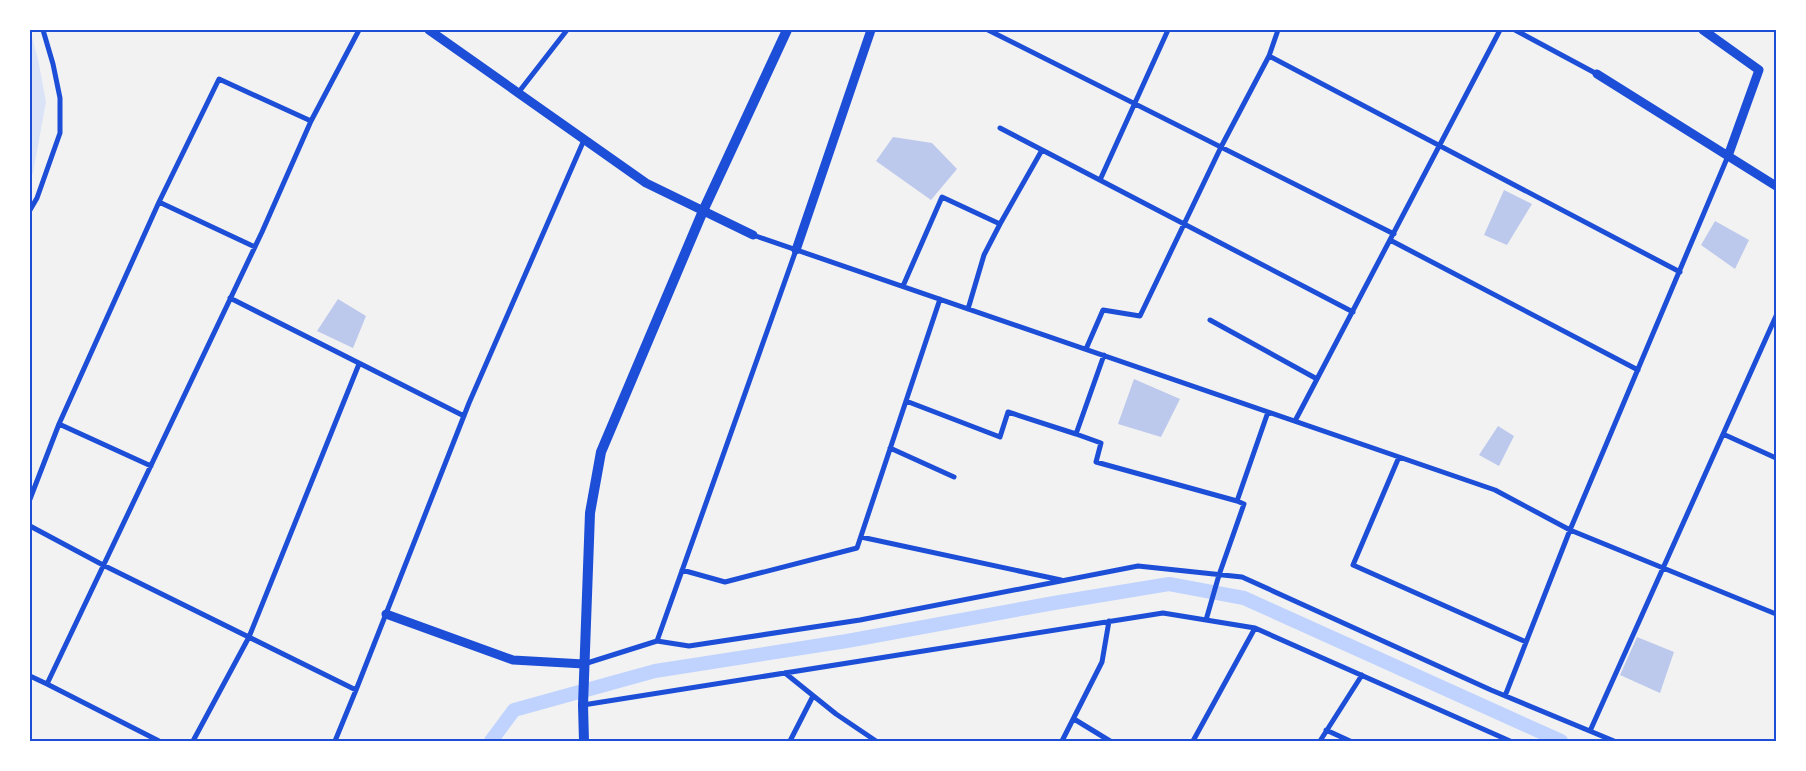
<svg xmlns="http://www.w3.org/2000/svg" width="1806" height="771" font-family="'Noto Sans',sans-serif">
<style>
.green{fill:#dbe4f7}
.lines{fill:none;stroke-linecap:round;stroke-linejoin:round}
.canal{stroke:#bfd3fe;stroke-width:14}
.building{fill:#bdc9ec}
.minor{stroke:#1d4ed8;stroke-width:5}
.tertiary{stroke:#1d4ed8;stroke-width:9}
.secondary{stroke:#1d4ed8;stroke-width:10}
.neatline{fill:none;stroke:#1d4ed8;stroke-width:2}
</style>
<rect width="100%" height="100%" fill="#f2f2f2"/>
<path class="green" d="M30,30L38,59L46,102L33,173L30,179Z"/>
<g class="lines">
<path class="canal" d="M491,741L514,710L655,671L847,641L1054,603L1169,584L1244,598L1561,741"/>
</g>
<path class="building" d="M893,137L932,143L957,169L931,200L876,161Z
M1504,190L1532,204L1507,245L1484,235Z
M1715,221L1749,240L1735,269L1701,245Z
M338,299L366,316L353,348L317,331Z
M1134,379L1180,399L1161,437L1118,424Z
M1498,426L1514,436L1499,466L1479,455Z
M1637,637L1674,652L1660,693L1620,675Z"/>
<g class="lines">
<path class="minor" d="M988,30L1394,234
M1515,30L1597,74
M1269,56L1278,30
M518,93L567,30
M1000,128L1353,312
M1100,180L1168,30
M159,202L219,79L311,121
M30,210L37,198L60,133V98L53,64L43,30
M753,235L1495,490L1570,530L1776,614
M1390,240L1638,370
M903,286L942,197L1000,224L1042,150
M230,298L464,416
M968,309L984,255L1000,224
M1210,320L1317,379
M1086,349L1103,310L1140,316L1221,147L1269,56L1680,272
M906,401L1000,437L1008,412L1076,434L1104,355
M1295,421L1500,30
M1076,434L1101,443L1096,462L1237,501L1244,504L1219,575L1206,620
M1723,434L1776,458
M890,448L954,477
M1399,457L1353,565L1526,642
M151,466L59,424L159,202L255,247
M30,499L59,424
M1237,501L1268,412
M30,526L103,565L356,690L469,403L584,140
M861,537L1061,580
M682,570L725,582L857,548L940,299
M657,641L689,646L860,620L1138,566L1242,577L1491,690L1614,741
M584,664L657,641L796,250
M785,673L836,714L876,741
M30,676L47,684L262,232L311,121L359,30
M47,684L159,741
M1505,696L1570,530L1728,156
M583,705L1163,613L1255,628L1510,741
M1074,719L1110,741
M1326,730L1350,741
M1590,731L1776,316
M193,741L249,637L359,364
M335,741L356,690
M790,741L813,696
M1062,741L1102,662L1109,621
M1193,741L1255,628
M1320,741L1362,675"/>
<path class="tertiary" d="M429,30L646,183L753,235
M1703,30L1759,70L1728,156
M1597,74L1776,186
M796,250L871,30
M386,614L513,660L584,664"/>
<path class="secondary" d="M584,741L583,705L590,513L601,452L703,211L787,30"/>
</g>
<rect width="1806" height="771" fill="none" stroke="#ffffff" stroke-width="62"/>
<rect x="31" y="31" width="1744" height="709" class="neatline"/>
</svg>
